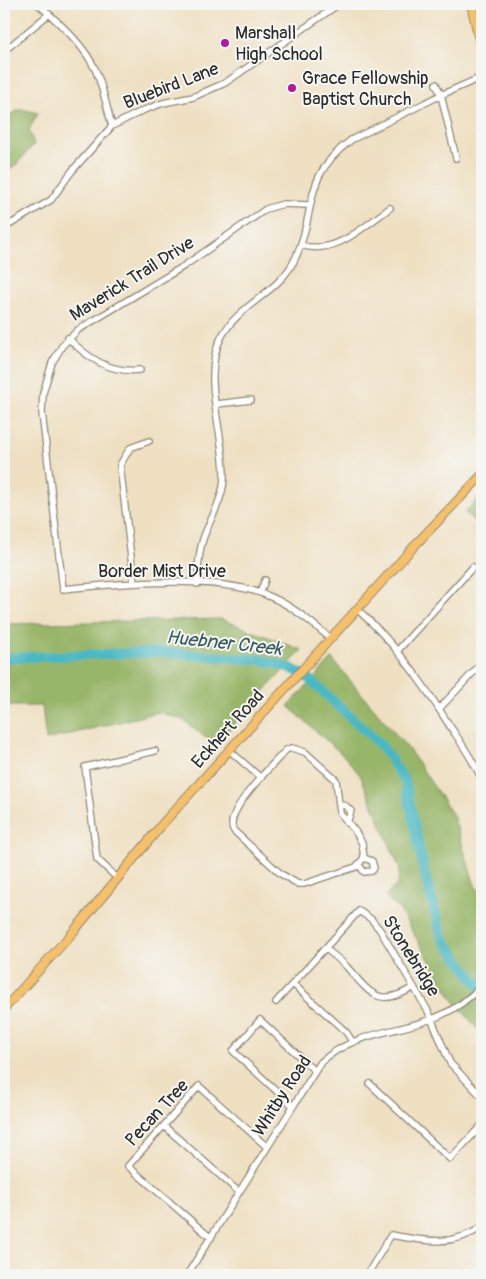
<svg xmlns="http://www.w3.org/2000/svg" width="486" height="1279" font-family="Pangolin,sans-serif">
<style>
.forest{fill:#98b669;stroke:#62704a}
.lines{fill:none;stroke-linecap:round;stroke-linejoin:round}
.river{stroke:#4ab8c3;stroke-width:10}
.minor-casing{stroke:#8d8676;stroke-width:8}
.major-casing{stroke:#8d8676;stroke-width:10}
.minor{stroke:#fff;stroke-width:5.5}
.major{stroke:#f6c06b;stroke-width:8}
.poi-dot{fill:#b5179e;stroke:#f6f6f2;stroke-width:2}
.labels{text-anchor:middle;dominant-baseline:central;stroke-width:4;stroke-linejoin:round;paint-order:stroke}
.poi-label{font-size:18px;fill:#2b2b2b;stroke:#f6f6f2;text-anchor:start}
.street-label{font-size:18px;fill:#2b2b2b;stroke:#f6f6f2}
.water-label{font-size:19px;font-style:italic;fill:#365c60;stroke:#f6f6f2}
</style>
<rect width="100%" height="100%" fill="#f6f6f2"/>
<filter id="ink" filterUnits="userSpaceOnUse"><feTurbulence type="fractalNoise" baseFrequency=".02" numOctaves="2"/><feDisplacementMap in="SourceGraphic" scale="10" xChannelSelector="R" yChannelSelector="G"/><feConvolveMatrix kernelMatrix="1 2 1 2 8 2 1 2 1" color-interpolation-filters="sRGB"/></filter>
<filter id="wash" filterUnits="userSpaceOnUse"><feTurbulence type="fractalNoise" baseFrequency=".0096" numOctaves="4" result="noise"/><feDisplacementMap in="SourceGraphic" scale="20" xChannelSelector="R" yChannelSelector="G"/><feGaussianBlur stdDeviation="1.12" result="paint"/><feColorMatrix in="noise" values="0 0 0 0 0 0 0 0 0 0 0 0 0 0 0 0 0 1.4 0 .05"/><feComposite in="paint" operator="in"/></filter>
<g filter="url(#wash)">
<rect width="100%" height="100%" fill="#efe0c2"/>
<path class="forest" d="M21,109L38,113L29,130L34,144L16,165L4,174V118Z
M482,494V527L465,513Z
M221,619L302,650L215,745L183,720L159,712L46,740L42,706H4V624Z
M332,659L410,751L453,815L475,886L482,893V1034L453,1000L399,909L385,896L397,885L400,869L360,775L345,757L288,706Z"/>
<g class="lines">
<path class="river" d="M4,658L161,652L261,660L291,668L308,678L381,745L405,781L425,875L442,937L482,990"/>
</g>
</g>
<g filter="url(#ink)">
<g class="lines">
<defs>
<path id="minor" d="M38,4C59,23 84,44 96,71C103,88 107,108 112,126
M4,51L49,14
M436,84L441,95L456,158
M309,205L283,204L266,209L184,266L78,330L62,346L52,363L43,393L42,413L63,589C119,583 219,574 271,597C294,607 312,623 330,638
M4,228L51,200L72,171L112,126L144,110L163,103L193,97L225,83L339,4
M301,245C335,256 363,227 390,208
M68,338C89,359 110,373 140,370
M217,404L251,400
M134,583L120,465L130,448L149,441
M197,584C198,569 198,554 203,539C210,519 223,500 224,478C225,435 200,375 222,336C240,303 280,293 296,257C318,208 300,179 351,140L441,95L482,77
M260,593L265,580
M357,609C394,642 420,679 446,720C459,740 473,759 482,780
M398,650L473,567
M439,709L482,663
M292,748L305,752L336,780L340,813L355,831L362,843L364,858L356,867L304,884H298L281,874L234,831C221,813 274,764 286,750Z
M229,750L261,778
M339,804L346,806L351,811L347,823
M359,865L364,872L372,871L374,868L372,861L364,858
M117,878L97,859L85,767L155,751
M325,948C332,954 340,960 346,966C370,993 378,1009 414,987
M293,984L346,1032L352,1041
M276,1002L359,911L371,919L380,930L428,1011L450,1063L482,1097
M370,1084L450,1159L482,1125
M292,1105L233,1051L260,1020L314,1070
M164,1126L239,1192
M211,1238L128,1166L199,1086L267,1147
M187,1275L321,1062C370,1018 432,1041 482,985
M367,1275L391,1235C424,1241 453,1247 482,1227"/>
<path id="major" d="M471,4L482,53
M4,1009L74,931L165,821L418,542L482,475"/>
</defs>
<use href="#minor" class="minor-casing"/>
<use href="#major" class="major-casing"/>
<use href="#minor" class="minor"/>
<use href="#major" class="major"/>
</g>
</g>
<g class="poi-dot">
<circle cx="225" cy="43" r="5"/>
<circle cx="292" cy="88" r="5"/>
</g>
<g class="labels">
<g class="poi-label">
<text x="235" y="33">Marshall<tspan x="235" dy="21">High School</tspan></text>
<text x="302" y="78">Grace Fellowship<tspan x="302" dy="21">Baptist Church</tspan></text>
</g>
<g class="street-label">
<text transform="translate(171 86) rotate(-21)">Bluebird Lane</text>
<text transform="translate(132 279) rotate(-32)">Maverick Trail Drive</text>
<text x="162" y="571">Border Mist Drive</text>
<text transform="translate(228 729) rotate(-48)">Eckhert Road</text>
<text transform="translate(411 956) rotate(58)">Stonebridge</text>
<text transform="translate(282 1096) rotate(-57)">Whitby Road</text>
<text transform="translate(157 1113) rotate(-47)">Pecan Tree</text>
</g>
<g class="water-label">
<text transform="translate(224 643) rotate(6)">Huebner Creek</text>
</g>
</g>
<rect width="486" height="1279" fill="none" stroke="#f6f6f2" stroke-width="20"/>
</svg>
